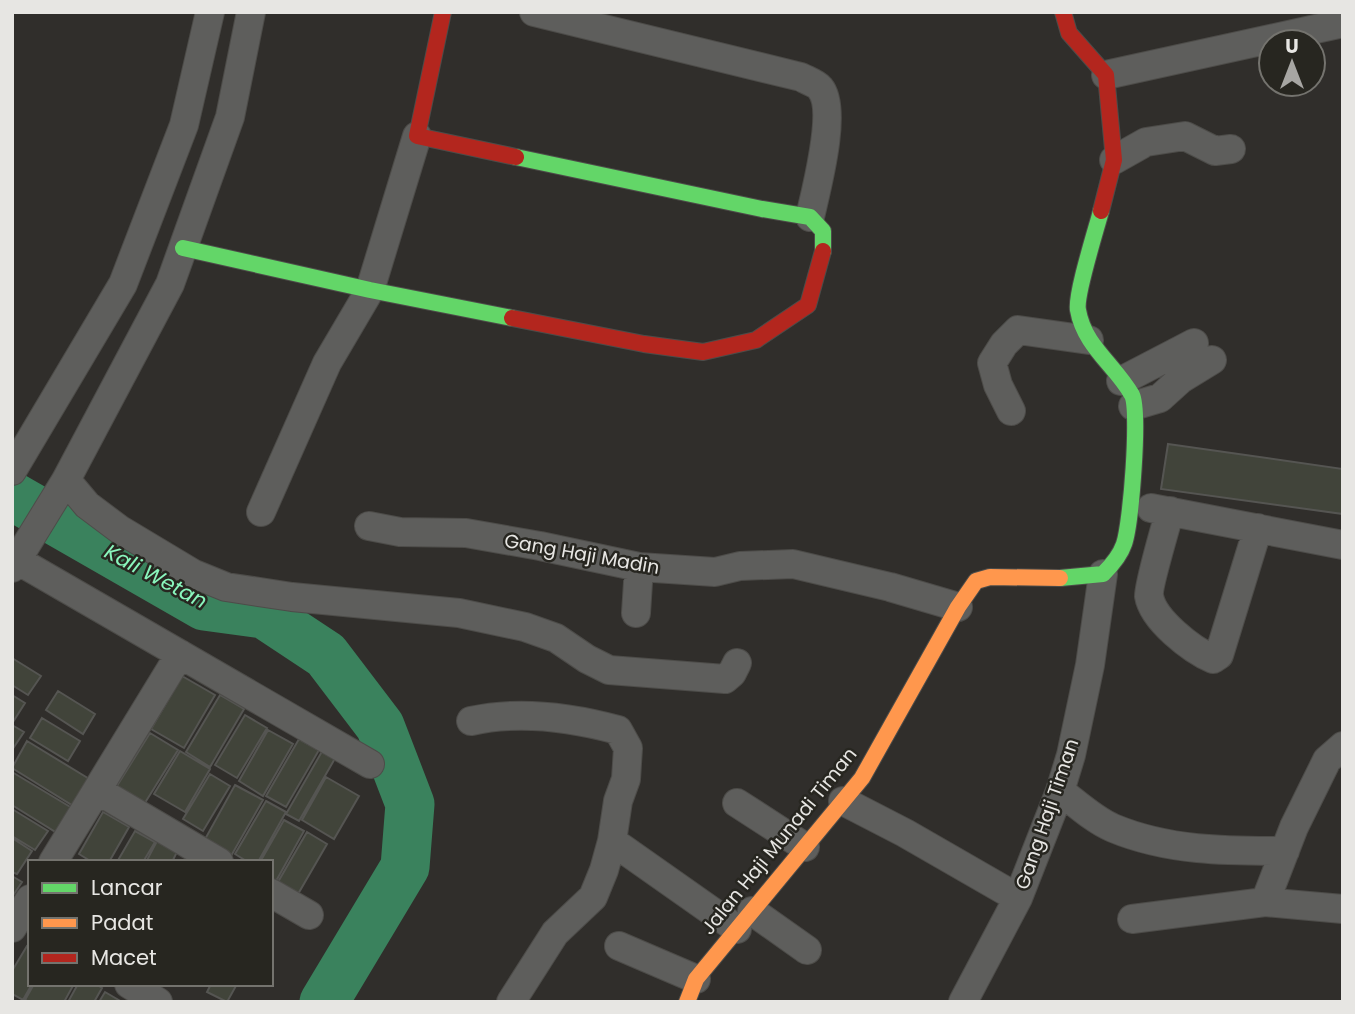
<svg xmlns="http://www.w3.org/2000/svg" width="1355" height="1014" font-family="Poppins,sans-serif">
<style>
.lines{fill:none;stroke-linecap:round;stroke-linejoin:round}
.river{stroke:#3a825d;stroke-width:49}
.building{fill:#41443a;stroke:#555552;stroke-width:2}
.street-casing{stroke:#4d4c49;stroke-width:30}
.fast-casing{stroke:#4d4c49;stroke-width:18}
.slow-casing{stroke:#4d4c49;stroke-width:18}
.jam-casing{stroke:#4d4c49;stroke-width:18}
.street{stroke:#5e5e5c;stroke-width:28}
.fast{stroke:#63d668;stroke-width:16}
.slow{stroke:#ff974d;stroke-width:16}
.jam{stroke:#b3261e;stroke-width:16}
.labels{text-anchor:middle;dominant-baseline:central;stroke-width:5;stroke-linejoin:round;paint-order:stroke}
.street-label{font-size:19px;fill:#e7e6e3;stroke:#272620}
.water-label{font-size:21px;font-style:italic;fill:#8af6bd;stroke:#272620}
</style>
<rect width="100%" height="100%" fill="#302e2b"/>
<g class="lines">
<path class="river" d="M12,496L204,606L264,614L326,655L380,726L410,804L405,867L324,1002"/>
</g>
<path class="building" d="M1168,444L1343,469V514L1161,489Z
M12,658L41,676L28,695L12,685Z
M182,676L215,695L184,748L151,729Z
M58,691L95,714L83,734L46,710Z
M12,695L25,703L13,722H12Z
M220,695L244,709L210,767L186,752Z
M245,715L267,728L237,778L215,765Z
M42,718L80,741L68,761L30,738Z
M12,725L24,732L12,750Z
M268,730L293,744L263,796L239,781Z
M150,733L178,750L143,806L115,789Z
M299,739L319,750L286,807L266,796Z
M27,741L91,780L75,807L12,768Z
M324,748L337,755L299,821L286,814Z
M180,751L210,769L185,812L154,794Z
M12,772L77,811L62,836L12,805Z
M210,774L230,786L203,831L183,819Z
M326,777L359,796L334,839L302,820Z
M235,785L263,800L231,856L204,841Z
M266,801L286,812L258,862H248L235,854Z
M12,809L48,831L35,850L12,836Z
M103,812L129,827L109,862H92L79,854Z
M284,820L304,831L276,881L271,878V862H260Z
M135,831L155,842L143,862H117Z
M307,832L327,844L298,894L278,882Z
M12,838L32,851L17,874L12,872Z
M157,841L177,852L172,862H146Z
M12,876L22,882L12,897Z
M27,946L30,947V984H32L23,1000L12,994V971Z
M34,984H74L64,1002H29L25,1000Z
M78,984H96L102,988L94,1002H68Z
M211,984H237L227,1002L207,992Z
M105,992L122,1002H99Z"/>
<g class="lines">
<defs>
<path id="street" d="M534,12L801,77C806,80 816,83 820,88C838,109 816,190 810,217
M1106,75L1343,23
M1114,160L1146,142L1185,136L1215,151L1231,149
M1121,381L1194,343
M1133,406L1160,398L1181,379L1212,360
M1011,411L998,385L992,363L1004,344L1018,330L1089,340
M12,471L123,284L184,125L210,12
M66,480L87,505L119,529L194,574L226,587L292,597L459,613L525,627L556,638L587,659L609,670L725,679L732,673L737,663
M1151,508L1343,545
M1170,511C1166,525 1148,587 1149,596C1153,620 1192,650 1213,659L1219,655L1258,528
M261,512L327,363L370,290L417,136
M369,526L400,532L466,533L540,546L639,567L715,572L740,566L793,564L890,587L958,607
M17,560L370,764
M12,568L66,480L170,284L230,117L251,12
M636,613L639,567
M471,721C520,710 570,717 618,730L628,748L626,779L618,801L612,841L604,870L593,897L555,933L511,1002
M1343,746L1327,760L1294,827L1265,902L1343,909
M97,790L219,862
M1060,791C1076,803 1094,820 1113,828C1168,851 1226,851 1285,851
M843,801L905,833L1018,898
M737,803L805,847
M612,841L737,929
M53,862L180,654
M271,893L309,915
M752,911L807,950
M1132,919L1265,902
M12,928L30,899
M619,946L696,979
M129,984L158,1002
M963,1002L1018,898L1060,791L1071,755L1090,665L1103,574"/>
<path id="fast" d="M516,157L762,209L810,217L823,231V251
M183,248L370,290L512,318
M1060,578L1103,574C1112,565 1120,556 1124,544C1131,524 1140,411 1132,395C1115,365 1084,346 1078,310C1075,296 1096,230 1101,211"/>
<path id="slow" d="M687,1002L696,979L862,778L958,607L976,581L990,577L1060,578"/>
<path id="jam" d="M443,12L417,136L516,157
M1063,12L1069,33L1106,75L1114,160L1101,211
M512,318L644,344L703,352L756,340L808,305L823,251"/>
</defs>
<use href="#street" class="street-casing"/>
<use href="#fast" class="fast-casing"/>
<use href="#slow" class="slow-casing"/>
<use href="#jam" class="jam-casing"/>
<use href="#street" class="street"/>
<use href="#fast" class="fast"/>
<use href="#slow" class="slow"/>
<use href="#jam" class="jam"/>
</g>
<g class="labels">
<g class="street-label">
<text transform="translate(582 554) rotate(10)">Gang Haji Madin</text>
<text transform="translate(1047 814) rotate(-71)">Gang Haji Timan</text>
<text transform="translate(779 841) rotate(-51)">Jalan Haji Munadi Timan</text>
</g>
<g class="water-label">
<text transform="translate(156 576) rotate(28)">Kali Wetan</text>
</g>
</g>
<rect width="1355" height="1014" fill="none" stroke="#e7e6e3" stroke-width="28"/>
<rect x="28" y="860" width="245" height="126" fill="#272620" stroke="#74736e" stroke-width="2"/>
<rect x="42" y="883" width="35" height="10" fill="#63d668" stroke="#74736e" stroke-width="2"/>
<text x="91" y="895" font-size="21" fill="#e7e6e3">Lancar</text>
<rect x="42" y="918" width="35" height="10" fill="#ff974d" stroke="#74736e" stroke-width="2"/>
<text x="91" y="930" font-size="21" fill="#e7e6e3">Padat</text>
<rect x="42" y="953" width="35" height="10" fill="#b3261e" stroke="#74736e" stroke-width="2"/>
<text x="91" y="965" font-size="21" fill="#e7e6e3">Macet</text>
<g transform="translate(1292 63)"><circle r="33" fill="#272620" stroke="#74736e" stroke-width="2"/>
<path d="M0-5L12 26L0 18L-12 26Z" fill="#a7a6a3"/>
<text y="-10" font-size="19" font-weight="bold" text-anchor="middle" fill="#e7e6e3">U</text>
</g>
</svg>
